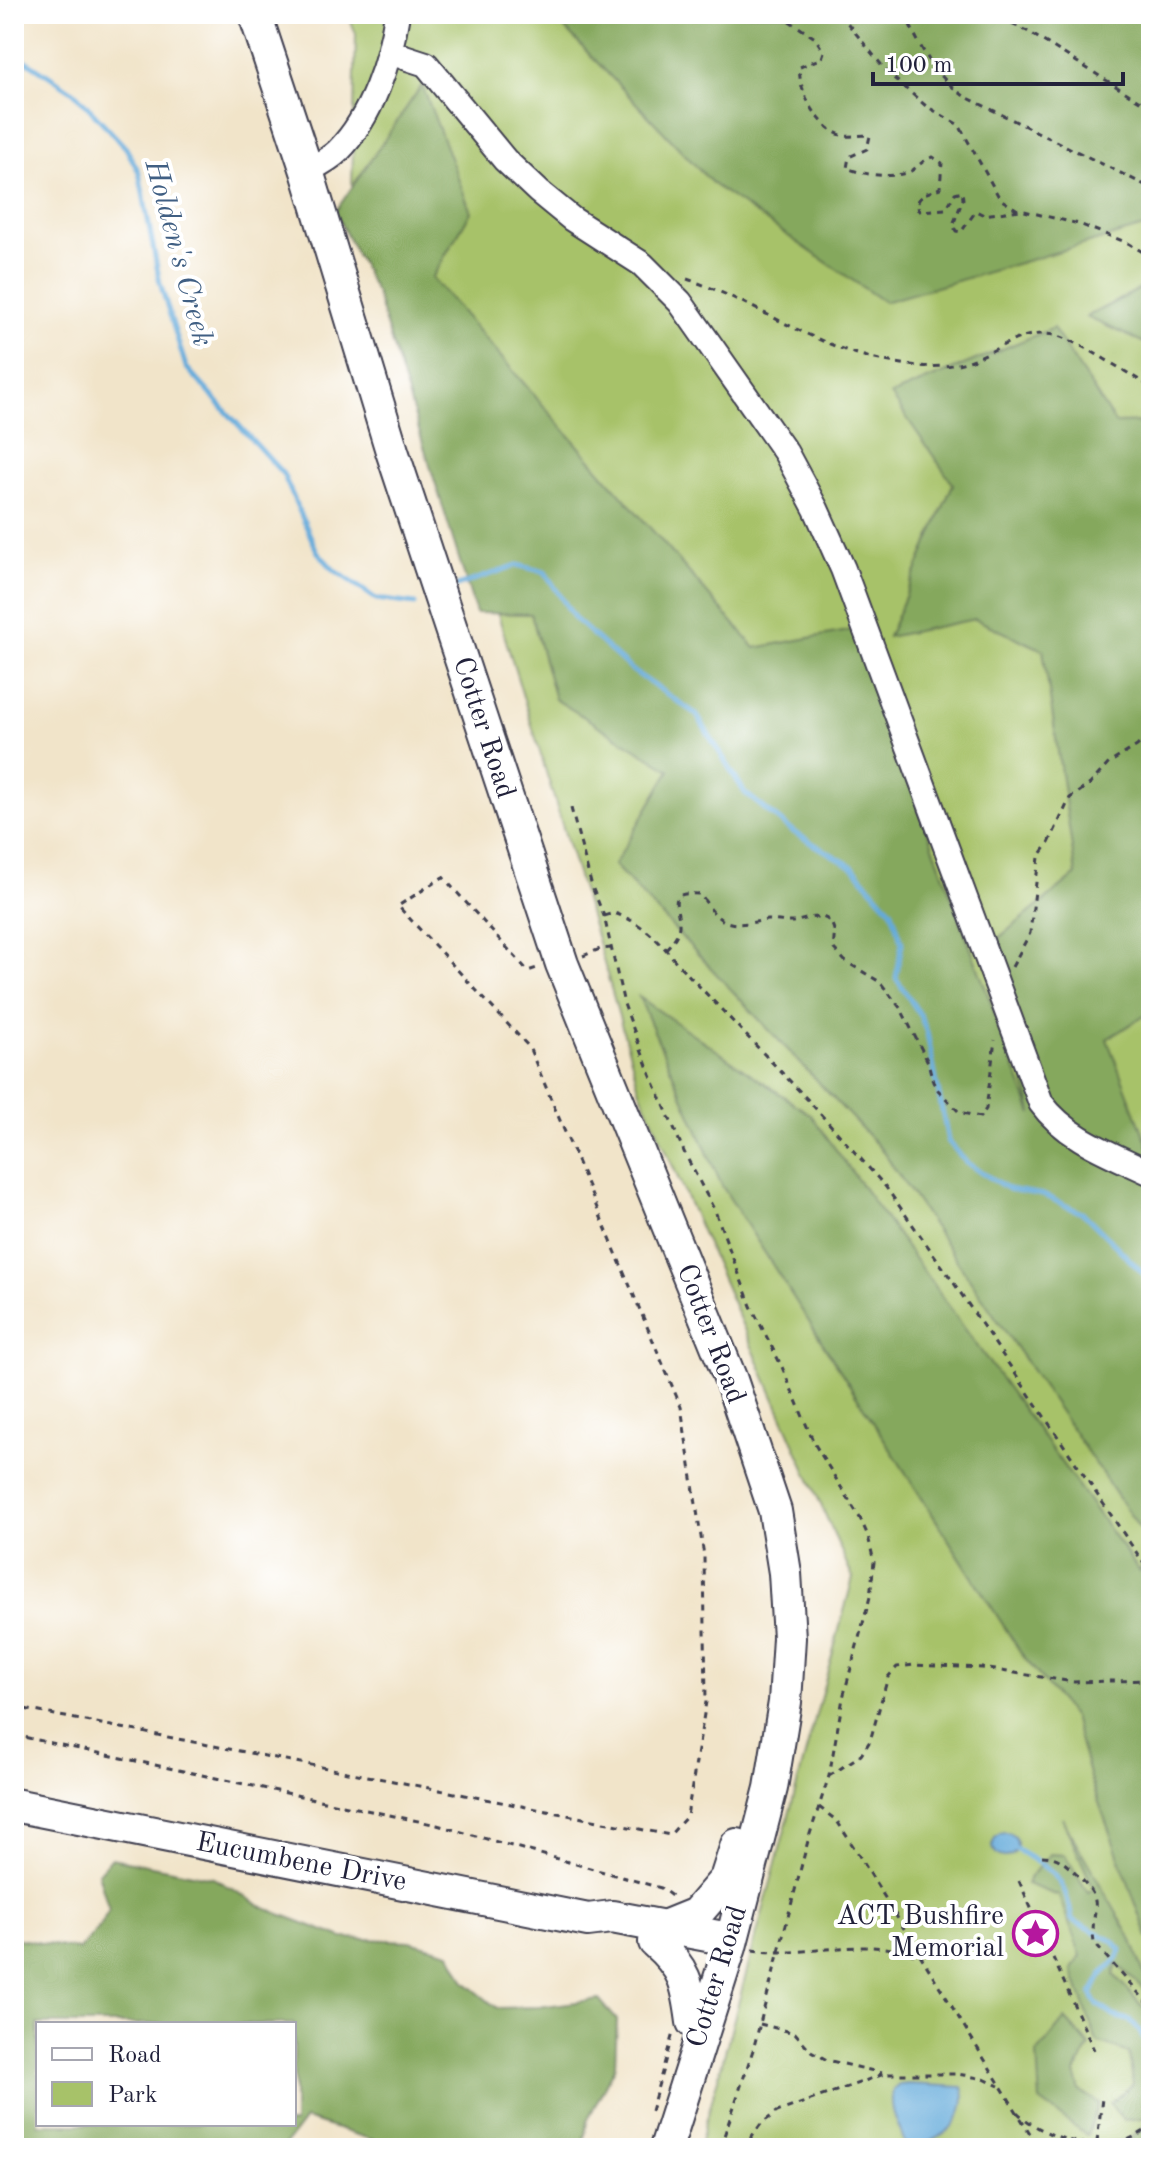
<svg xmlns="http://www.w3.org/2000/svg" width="1165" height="2162" font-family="'Old Standard TT',serif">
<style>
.green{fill:#a7c269;stroke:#647252;stroke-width:2}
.forest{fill:#85a85d;stroke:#54654c;stroke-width:2;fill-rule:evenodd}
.water{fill:#64aada;stroke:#43668a;stroke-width:2}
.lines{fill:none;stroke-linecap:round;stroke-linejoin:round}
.stream{stroke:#64aada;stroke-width:5}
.minor-casing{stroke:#413f50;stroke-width:28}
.major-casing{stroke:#413f50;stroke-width:36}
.path{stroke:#413f50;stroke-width:3;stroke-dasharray:6 6;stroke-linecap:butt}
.minor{stroke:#fff;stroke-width:24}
.major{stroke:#fff;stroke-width:32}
.labels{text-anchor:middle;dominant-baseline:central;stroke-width:8;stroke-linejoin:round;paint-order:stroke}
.street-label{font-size:28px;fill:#22223b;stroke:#fff}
.poi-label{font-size:28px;fill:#22223b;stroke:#fff;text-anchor:end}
.water-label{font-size:30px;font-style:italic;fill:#405f83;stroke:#fff}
</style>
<rect width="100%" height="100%" fill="#fff"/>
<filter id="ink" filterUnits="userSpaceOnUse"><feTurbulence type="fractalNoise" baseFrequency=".0125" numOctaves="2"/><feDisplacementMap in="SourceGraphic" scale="16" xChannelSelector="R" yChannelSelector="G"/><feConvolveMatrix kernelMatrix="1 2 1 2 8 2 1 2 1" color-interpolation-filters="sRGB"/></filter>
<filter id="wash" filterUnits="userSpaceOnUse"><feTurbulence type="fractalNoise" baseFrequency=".006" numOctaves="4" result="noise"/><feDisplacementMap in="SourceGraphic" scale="32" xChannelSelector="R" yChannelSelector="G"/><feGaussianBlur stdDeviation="1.8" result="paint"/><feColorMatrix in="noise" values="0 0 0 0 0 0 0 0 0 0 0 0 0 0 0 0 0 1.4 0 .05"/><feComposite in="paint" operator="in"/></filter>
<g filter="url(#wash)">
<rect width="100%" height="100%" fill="#f1e4c9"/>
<path class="green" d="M348,14H1151V2148H699L853,1578L640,1091L600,949L422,365L352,188L356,34Z"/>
<path class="forest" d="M551,14H1151V225L884,302L714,185Z
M422,85L471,212L432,278L755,648L853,630L1032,1114L995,941L1076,875L1043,650L975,619L888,637L953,484L891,395L1053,328L1115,423L1151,422V1012L1107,1039L1151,1153V1935L1148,1937L1090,1778L1073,1717L1023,1656L722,1186L639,997L811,1115L1140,1572L1148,1541L881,1149L614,865L670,770L555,699L531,614L476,613L376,293L335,212Z
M1151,283V346L1086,317Z
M1062,1818L1131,1938L1151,1993V1996L1117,1964L1114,1975L1151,2016V2117L1124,2120L1110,2104L1133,2084L1129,2053L1097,2042L1072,1969L1081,1956L1059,1896L1026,1884L1029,1878L1050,1854L1065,1855L1088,1893L1094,1889Z
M111,1858L213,1878L267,1909L343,1938L410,1941L450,1952L465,1982L497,2008L538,2007L599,1999L617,2020L615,2066L587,2121L583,2148H399L305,2119L283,2148H14V1938L79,1950L97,1930L109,1910L98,1873ZM294,2024V2124H38V2024Z
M1065,2019L1090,2046L1075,2073L1080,2091L1099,2103L1087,2136L1040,2101L1037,2054Z
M1151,2119V2148H1071L1128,2140Z"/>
<path class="water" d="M993 1845a12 12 0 1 1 24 0a12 12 0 1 1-24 0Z
M909,2084L962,2087C973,2118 935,2151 905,2144C900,2126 888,2110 893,2090L899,2085Z"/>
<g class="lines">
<path class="stream" d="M14,53L75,93L126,148L139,172L160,283L186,367L283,474L317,551L333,569L376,599L415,604
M457,586L517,565L545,572L575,619L633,671L696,714L745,793L795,833L853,867L892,911L902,943L896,978L920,1015L927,1033L948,1141L967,1163L1008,1189L1043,1195L1084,1214L1151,1281
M1016,1849C1054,1873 1064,1874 1072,1920L1113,1941L1121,1950L1118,1958L1102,1975L1091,1994L1097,2004L1114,2016L1129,2020L1139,2030L1151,2053"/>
</g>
</g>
<g filter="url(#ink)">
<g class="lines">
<defs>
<path id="minor" d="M389,52L426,64L505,160L539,192L572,219L642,264L680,302L786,453L816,509L843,569L1041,1103C1067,1139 1112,1154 1151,1173
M307,171C318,165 330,159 338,151C372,117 390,60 397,14"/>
<path id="major" d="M255,14L307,171L392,451L562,964L731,1380L775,1511L785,1573L789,1638L785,1702L771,1788L730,1947L666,2148
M14,1805L588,1920L612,1917L718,1937L730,1947
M664,1927L696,1914L726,1879L737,1845
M655,1942C685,1968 688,1984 693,2022"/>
</defs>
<use href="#minor" class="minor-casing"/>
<use href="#major" class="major-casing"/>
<path class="path" d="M779,14L815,38L824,52L822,58L800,67C796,89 821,132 845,136C853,137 862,134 870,136L867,149L849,157L847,168C863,175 895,179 911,171C919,166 924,159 933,157L942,163L940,188L922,195L917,203L919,211L946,209L955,193L962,191L963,199L953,225L956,231L961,232L976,211L984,215L1020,210L1079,224L1128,243L1151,257
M840,14L889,74L926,106L959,125L1000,199L1018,210
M905,14C920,47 933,74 964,96L1151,188
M990,14L1027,31L1151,108
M687,279C759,303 820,352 896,363C920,367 945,369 969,361C998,351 1021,329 1054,335C1078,340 1128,374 1151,387
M571,808L592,887L604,916L624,1004L647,1066L685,1154L715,1211L751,1306L782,1367L814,1443L860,1518L868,1536L874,1562L870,1597L843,1698L829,1776L809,1837L753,2050L720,2148
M604,916L614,913C641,922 659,940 676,962L808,1100L885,1186L947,1273L1151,1574
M666,949C672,942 678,936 679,926C680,906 664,891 699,894C708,903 712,915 724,921C738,927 752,922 767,920C775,920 783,922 791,922C805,921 828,907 834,930C835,935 833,943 834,949L845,961L880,982L901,1009L928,1062L933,1082L938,1090L959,1112L980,1117L986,1109L995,1040
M583,956L600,949L613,948
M1012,967L1030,933L1039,857L1049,843L1070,798L1090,784L1109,763L1137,746L1151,732
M14,1707L670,1835L687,1816L706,1702L704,1556L681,1407L529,1047L398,906L443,877L528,971L537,968
M14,1735L437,1825L661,1888L673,1897
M829,1776L861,1755L870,1741L888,1677L897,1667L914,1665L982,1668L1074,1682L1151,1680
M819,1807L837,1821L855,1849L1039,2148
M1042,1856C1058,1856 1065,1863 1075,1873C1109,1904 1089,1906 1094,1943L1151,2007
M1019,1881L1094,2050
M753,1950C808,1959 867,1934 919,1957
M760,2024L795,2033L811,2051L827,2060L882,2073
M651,2111L673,2033
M1017,2112C1040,2135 1085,2150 1118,2143C1130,2140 1141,2134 1151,2126
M1097,2142L1102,2098
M743,2148L761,2124L777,2112L884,2074H958L984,2079L999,2086"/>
<use href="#minor" class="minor"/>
<use href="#major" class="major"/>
</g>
</g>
<defs>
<symbol id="sight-ring" viewBox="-11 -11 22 22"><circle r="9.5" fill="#fff" stroke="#b5179e" stroke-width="1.5"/><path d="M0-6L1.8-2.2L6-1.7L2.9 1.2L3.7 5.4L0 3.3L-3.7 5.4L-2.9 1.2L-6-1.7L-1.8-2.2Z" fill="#b5179e"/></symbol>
</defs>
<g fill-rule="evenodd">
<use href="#sight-ring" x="1010" y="1908" width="51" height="51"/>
</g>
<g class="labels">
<g class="street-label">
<text transform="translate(483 728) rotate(72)">Cotter Road</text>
<text transform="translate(710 1334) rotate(69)">Cotter Road</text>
<text transform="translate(301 1863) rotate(11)">Eucumbene Drive</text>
<text transform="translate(718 1977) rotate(-73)">Cotter Road</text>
</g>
<g class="poi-label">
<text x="1004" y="1917">ACT Bushfire<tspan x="1004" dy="32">Memorial</tspan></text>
</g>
<g class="water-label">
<text transform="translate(178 253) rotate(75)">Holden's Creek</text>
</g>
</g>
<rect width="1165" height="2162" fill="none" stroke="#fff" stroke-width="48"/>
<rect x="36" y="2022" width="260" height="104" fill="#ffffff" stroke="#a7a7b1" stroke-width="2"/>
<rect x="52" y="2048" width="40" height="12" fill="#ffffff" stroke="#a7a7b1" stroke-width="2"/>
<text x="108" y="2062" font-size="24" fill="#22223b">Road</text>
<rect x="52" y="2082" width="40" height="24" fill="#a7c269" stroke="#a7a7b1" stroke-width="2"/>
<text x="108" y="2102" font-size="24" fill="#22223b">Park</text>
<path d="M873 72v12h250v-12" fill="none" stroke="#22223b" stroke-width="4"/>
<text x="885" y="72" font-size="24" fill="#22223b" stroke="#ffffff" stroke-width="6" paint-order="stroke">100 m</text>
</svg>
